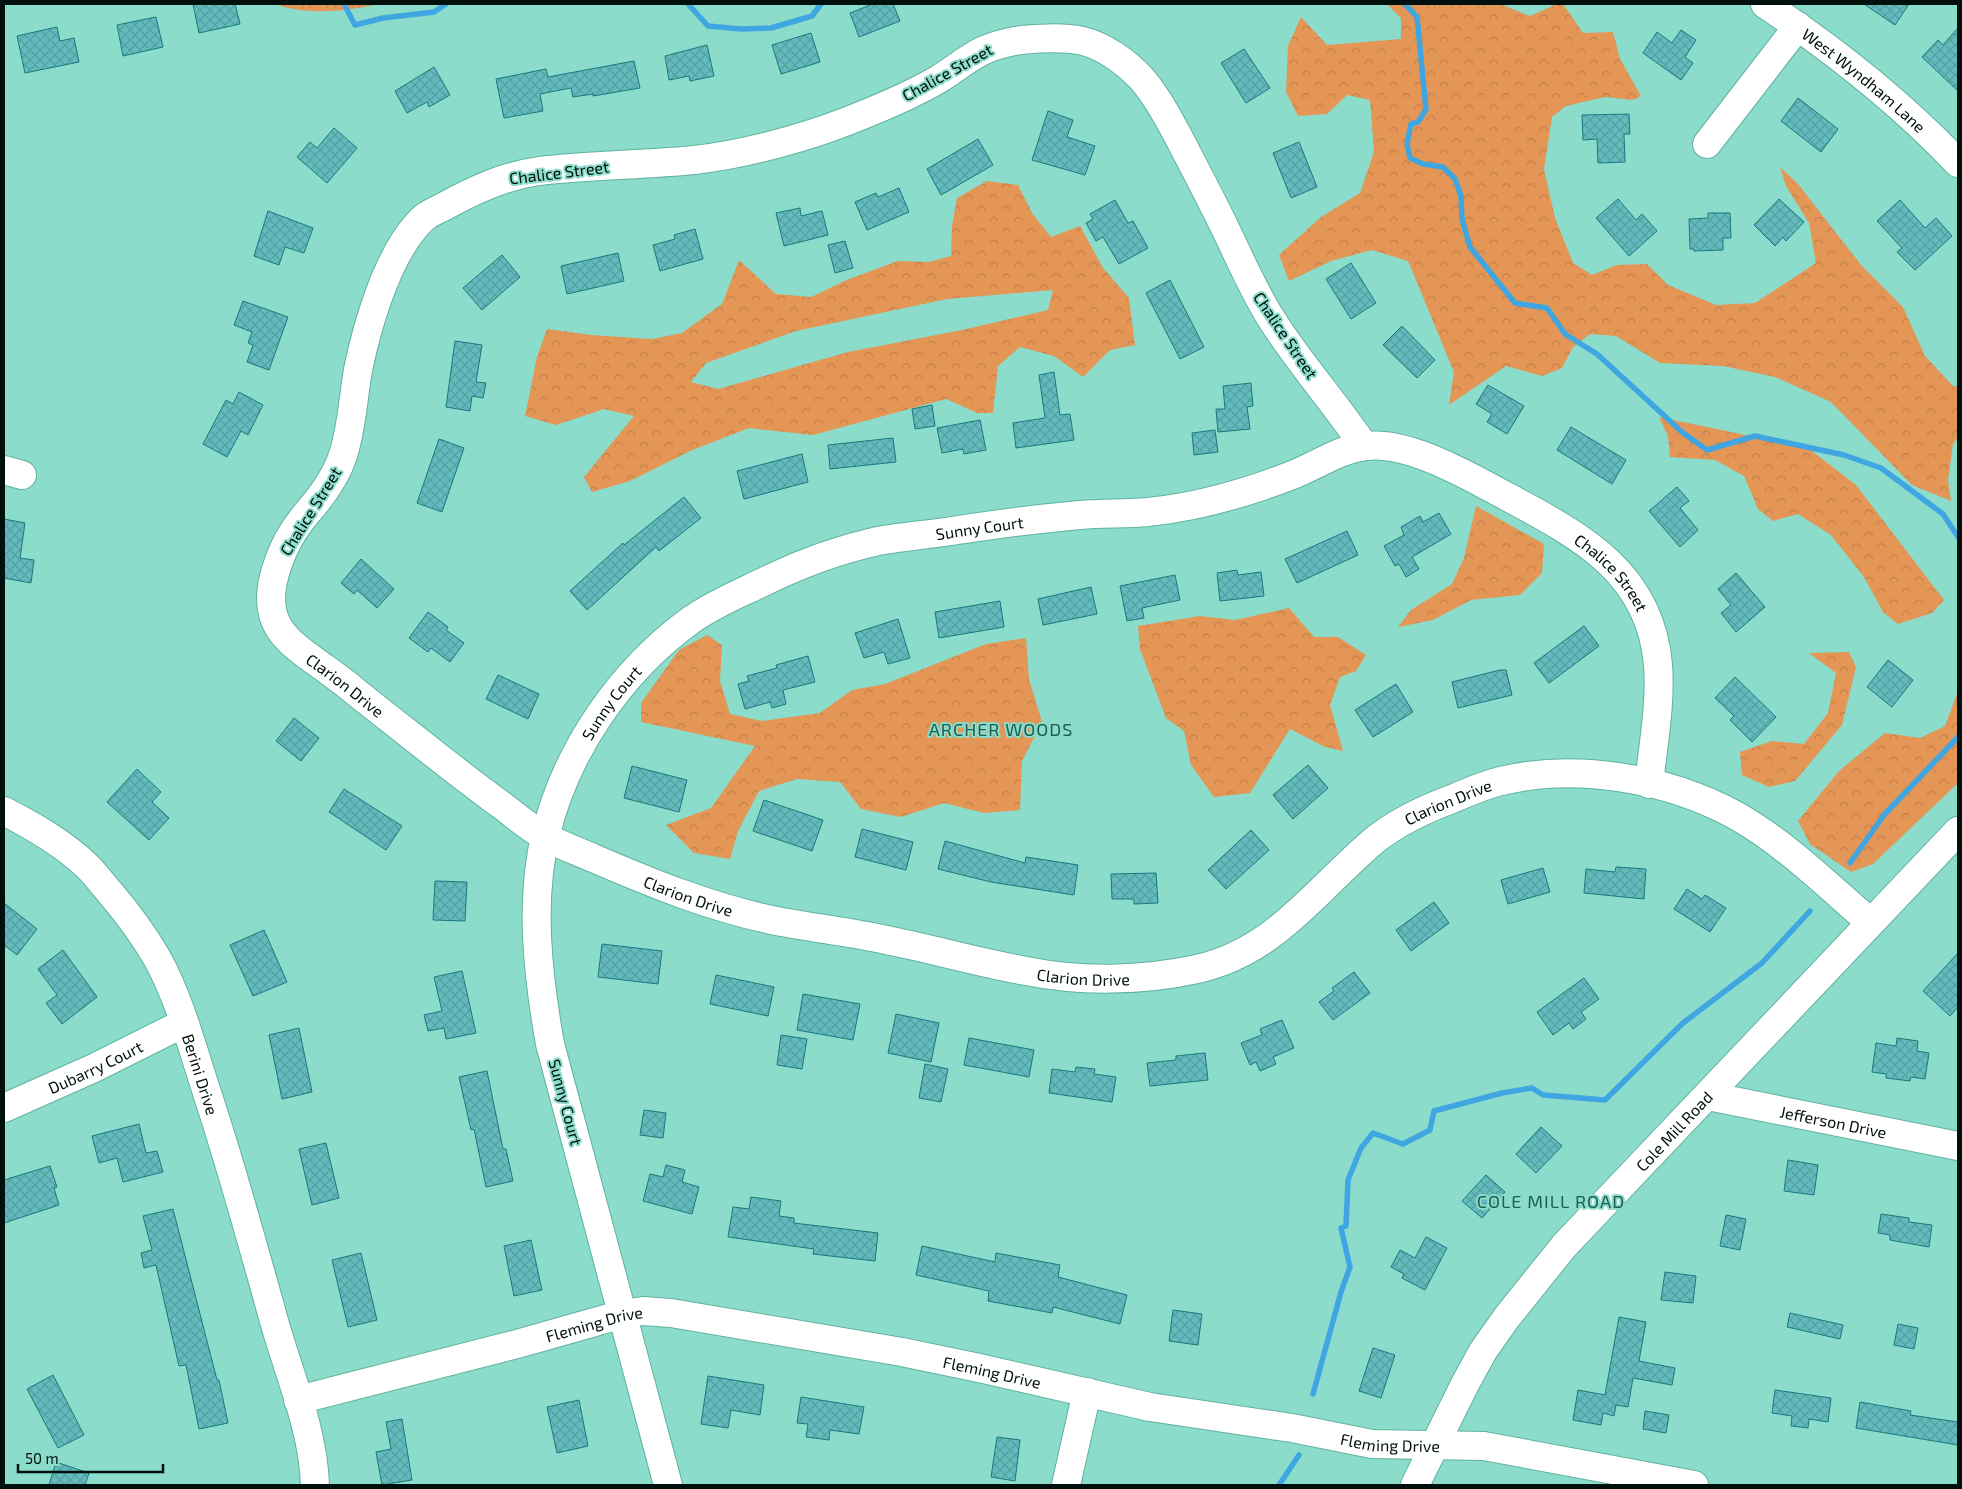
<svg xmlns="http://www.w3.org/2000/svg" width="1962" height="1489" font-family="'Exo 2',sans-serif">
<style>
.forest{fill:url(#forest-crowns);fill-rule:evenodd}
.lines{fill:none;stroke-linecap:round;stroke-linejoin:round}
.stream{stroke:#3fa6e2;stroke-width:5.5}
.building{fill:url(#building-cross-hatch);stroke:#177a7d}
.minor-casing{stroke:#61b2a1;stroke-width:30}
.minor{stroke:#fff;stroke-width:28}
.labels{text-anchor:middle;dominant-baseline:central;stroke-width:4;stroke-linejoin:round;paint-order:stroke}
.street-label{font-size:16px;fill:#00100c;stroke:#8bdcca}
.neighbourhood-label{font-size:18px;letter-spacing:1px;fill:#206053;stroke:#8bdcca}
</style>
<defs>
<pattern id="forest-crowns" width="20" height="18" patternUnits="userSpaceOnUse" patternTransform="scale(1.25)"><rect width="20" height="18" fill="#e49656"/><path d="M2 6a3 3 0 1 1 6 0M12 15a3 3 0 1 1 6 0" fill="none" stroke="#c2804a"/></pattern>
<pattern id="building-cross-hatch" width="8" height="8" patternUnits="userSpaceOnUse" patternTransform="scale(1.25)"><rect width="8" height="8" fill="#64bbbe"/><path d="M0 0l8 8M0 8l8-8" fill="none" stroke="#55a0a2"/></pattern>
</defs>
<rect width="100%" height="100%" fill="#8bdcca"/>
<path class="forest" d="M275,4H379C348,11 306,16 275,4Z
M1387,4H1500L1530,16L1557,4H1563L1583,33L1613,32L1620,59L1641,96L1633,100L1605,97L1566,106L1552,117L1544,169L1555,218L1573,263L1592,275L1617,265L1647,264L1668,285L1716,305L1755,303L1816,263L1809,223L1786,186L1780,167L1798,184L1861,265L1903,307L1925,356L1953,386L1958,387V437L1953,444L1948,480L1951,501L1912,485L1831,402L1775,377L1723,366L1660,363L1616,336L1590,334L1573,347L1562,368L1542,376L1506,366L1449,405L1454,372L1408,261L1372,250L1331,261L1289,281L1279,255L1321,217L1360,193L1374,152L1370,100L1347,95L1327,114L1298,116L1286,92L1288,46L1301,17L1327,45L1401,39V18Z
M987,181L1018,185L1032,213L1051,237L1080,226L1103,268L1129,298L1135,345L1110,350L1083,377L1054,356L1020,347L998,366L993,413H977L946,399L813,435L749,428L690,451L630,481L592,492L584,477L634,416L604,409L556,425L525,416L537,357L547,329L591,335L652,339L682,333L722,304L739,260L776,294L811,297L849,279L898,261L929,262L951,256L952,226L957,198ZM1053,290L1048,310L962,330L848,352L718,389L691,382L706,363L796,331L947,299Z
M1659,417L1808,448L1856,485L1944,600L1932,613L1898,624L1883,612L1864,577L1831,535L1798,514L1773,521L1758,509L1744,476L1715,460L1670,457L1668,436Z
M1476,506L1544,544L1542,573L1520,595L1471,600L1433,620L1398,627L1411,610L1452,584L1464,558Z
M1289,608L1314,637H1338L1366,655L1356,671L1340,677L1330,705L1343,751L1325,747L1290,729L1250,793L1214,797L1191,765L1184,731L1166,718L1140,649L1138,626L1200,616L1235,620Z
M707,635L722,645L720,681L730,714L762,721L820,713L852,690L885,684L986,644L1026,638L1029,679L1042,722L1022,761L1020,810L984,813L944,803L901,817L861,809L840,782L797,779L759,791L738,831L730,859L694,853L666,825L711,808L755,746L641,722V703L679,650Z
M1849,652L1856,667L1842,725L1795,781L1769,787L1742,775L1740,752L1772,741L1804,744L1828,713L1836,673L1809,653Z
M1958,691V783L1873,864L1851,872L1810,844L1798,821L1839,771L1885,733L1920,738L1945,726Z"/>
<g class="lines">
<path class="stream" d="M344,4L355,25L383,18L434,12L446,4
M688,4L708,26L741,29L771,28L812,16L821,4
M1405,4L1417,17L1426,109L1418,122L1411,124L1407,144L1410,158L1423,164L1443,167L1455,179L1461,196L1462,219L1470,247L1515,303L1547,308L1565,334L1597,354L1682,432L1707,450L1755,436L1844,455L1881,468L1943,514L1958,537
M1850,863L1884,815L1958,737
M1313,1394L1341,1292L1350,1267L1341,1228L1346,1226L1348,1180L1361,1148L1373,1133L1403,1144L1430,1130L1434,1111L1502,1093L1532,1088L1543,1095L1605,1100L1683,1023L1762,963L1810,911
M1279,1485L1299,1455"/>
</g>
<path class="building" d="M193,4H235L240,24L199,33Z
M873,4H893L900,21L859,37L850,13Z
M1864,4H1909L1895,25Z
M156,17L163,47L123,56L117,25Z
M57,27L60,41L74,38L79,62L25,73L17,36Z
M1958,28V91L1922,57L1938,40L1943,45Z
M1681,30L1696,40L1685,57L1693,63L1681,80L1643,53L1657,32L1672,43Z
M811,33L820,62L781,74L772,45Z
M707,45L714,76L690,81L689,76L669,80L665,56Z
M1244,49L1270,88L1246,103L1221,63Z
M634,61L640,88L593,96V94L573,97L571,88L540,94L543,111L504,118L496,79L546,69L548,77Z
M434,67L450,95L429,107L427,102L407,113L395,91Z
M1798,98L1838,129L1821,152L1781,121Z
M1048,111L1073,120L1067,137L1095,146L1085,175L1032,160Z
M1629,114L1630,134H1624L1625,162L1598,163L1597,139L1583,140L1582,115Z
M334,128L357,148L327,183L297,157L310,142L317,148Z
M978,139L993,165L941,195L927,169Z
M1299,142L1317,187L1291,198L1273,153Z
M899,188L909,212L867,230L855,202L876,193L878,197Z
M1618,199L1636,220L1642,214L1657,231L1629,256L1596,218Z
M1779,199L1804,222L1786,241L1783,237L1775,246L1754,225Z
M1115,200L1128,223L1133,221L1148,248L1119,264L1103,237L1096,241L1086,223L1093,219L1090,214Z
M1900,200L1925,228L1936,218L1952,236L1915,270L1897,252L1902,248L1877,221Z
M800,208L801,216L822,211L828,235L784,246L776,213Z
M268,211L313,228L304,253L285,247L279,265L254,256Z
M1708,213H1730L1731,238H1723V250L1694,251V249H1690L1689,219L1708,218Z
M695,229L703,259L660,271L653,245L675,239L674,235Z
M845,241L853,268L835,273L828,245Z
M618,253L624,281L567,294L561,266Z
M502,255L520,277L482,310L463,288Z
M1351,263L1376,303L1351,319L1326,279Z
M1170,280L1204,347L1180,359L1146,293Z
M243,301L288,317L269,370L247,362L253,345L248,343L252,332L234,325Z
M1402,326L1435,360L1417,378L1383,345Z
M455,341L482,345L476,382L486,383L483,398L472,396L470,411L446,407Z
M1054,372L1060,415L1070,414L1074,440L1016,448L1013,423L1045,418L1039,375Z
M1251,383L1253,406L1247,407L1250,429L1218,432L1216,409H1225L1223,386Z
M1488,385L1524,406L1507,434L1487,422L1492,414L1476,404Z
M239,392L263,405L248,435L241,431L227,457L203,444L226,400L233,404Z
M932,405L935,426L915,429L912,409Z
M980,420L986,450L964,454L963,449L942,453L937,428Z
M1571,427L1626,460L1612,484L1557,450Z
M1215,430L1218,452L1194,455L1192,433Z
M893,438L896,462L830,469L828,445Z
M439,439L464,448L442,512L417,503Z
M802,454L808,482L744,499L737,471Z
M1677,487L1689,501L1680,508L1698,530L1680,547L1649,511Z
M684,497L701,518L659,551L656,547L587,610L570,591L623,543L624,545Z
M1439,513L1451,534L1412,557L1419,569L1406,577L1399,564L1395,566L1384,546L1404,535L1401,527L1420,516L1423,522Z
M4,519L25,523L20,558L34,560L31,583L4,578Z
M1347,531L1358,555L1297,583L1285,559Z
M361,559L394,589L377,608L357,590L354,594L341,583Z
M1237,570L1238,575L1261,572L1264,596L1220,601L1217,573Z
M1736,573L1765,607L1736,632L1721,613L1731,605L1718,589Z
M1175,575L1180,600L1142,608L1144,618L1127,621L1120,586Z
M1091,587L1097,614L1043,625L1038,599Z
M1000,601L1004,627L939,638L935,612Z
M428,612L448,627L446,630L464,643L450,662L431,648L428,652L409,638Z
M898,619L910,658L888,664L884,652L864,658L855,633Z
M1584,626L1599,646L1549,683L1534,663Z
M808,656L815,682L783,690L786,704L772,708L770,702L745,709L738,684L749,681L747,676L777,668L776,665Z
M1888,660L1913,680L1892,707L1867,687Z
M1500,670H1506L1512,695L1458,708L1452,682Z
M498,675L539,694L528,719L486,699Z
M1735,677L1776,717L1752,742L1730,720L1734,716L1715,698Z
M1396,684L1413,712L1373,737L1355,710Z
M294,718L319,738L301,761L276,741Z
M1308,765L1328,788L1293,819L1273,795Z
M632,766L687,780L679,812L624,798Z
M137,769L161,792L152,802L169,818L149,840L107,802Z
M344,789L402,826L386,850L329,812Z
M764,800L823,820L812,851L753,831Z
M862,829L913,842L906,870L855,857Z
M1251,830L1269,850L1226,889L1208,870Z
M945,841L1025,863L1026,857L1078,865L1074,895L991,882L938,869Z
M1616,867L1646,869L1644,899L1584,893L1586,869L1615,872Z
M1543,868L1550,892L1508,904L1501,880Z
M1156,873L1158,903L1134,904V899H1112L1111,874Z
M435,881L467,882L465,921L433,920Z
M1687,889L1702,899L1705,895L1726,908L1710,932L1674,909Z
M1434,902L1449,923L1411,951L1396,930Z
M4,903L37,929L17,955L4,945Z
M264,930L287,982L253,996L230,945Z
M602,944L662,951L658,984L598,977Z
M63,950L97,997L62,1024L46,1003L57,995L38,969Z
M1958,953V1007L1950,1016L1923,991Z
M462,971L476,1033L446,1039L444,1028L428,1031L424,1015L442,1011L434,977Z
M1354,972L1370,993L1333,1020L1319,1002L1334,991L1332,988Z
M716,975L774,987L768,1016L710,1004Z
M1584,978L1599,999L1581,1012L1586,1019L1573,1029L1569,1023L1553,1035L1537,1012Z
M803,994L860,1004L853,1040L797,1030Z
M896,1014L939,1023L931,1062L888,1053Z
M1282,1020L1294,1048L1273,1057L1276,1064L1260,1071L1256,1062L1250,1065L1241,1043L1262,1035L1260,1029Z
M299,1028L312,1092L282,1099L269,1035Z
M781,1035L807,1039L802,1069L777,1065Z
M969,1038L1034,1050L1029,1077L964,1065Z
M1897,1038L1918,1041L1917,1051L1929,1053L1925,1079L1911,1077L1910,1081L1886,1078V1074L1872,1072L1876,1043L1896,1046Z
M1205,1053L1208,1080L1150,1086L1147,1063L1176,1060V1056Z
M925,1064L948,1069L941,1102L919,1098Z
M1076,1067L1095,1069L1094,1074L1116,1077L1112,1102L1049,1093L1052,1069L1075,1072Z
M487,1071L503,1149H506L513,1181L486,1187L474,1129L471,1130L459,1077Z
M644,1110L666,1113L663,1138L640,1135Z
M139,1124L146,1153L157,1151L163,1172L123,1182L117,1158L99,1163L92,1136Z
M1541,1127L1562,1146L1536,1173L1516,1154Z
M326,1143L339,1198L312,1205L299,1149Z
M1788,1160L1818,1165L1814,1195L1784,1191Z
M666,1165L685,1170L682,1182L699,1187L692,1214L643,1201L650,1174L663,1177Z
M50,1166L57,1187L54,1188L59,1205L4,1223V1180Z
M1486,1175L1505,1192L1482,1218L1462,1201Z
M751,1197L781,1201L779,1216L794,1218V1223L878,1233L875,1261L813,1254L814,1249L728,1237L733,1207L749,1209Z
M173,1209L217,1380H219L228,1423L199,1429L186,1365L179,1366L156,1265L144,1268L141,1253L152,1250L143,1216Z
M1881,1214L1909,1218V1222L1932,1225L1929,1247L1890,1240V1235L1878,1233Z
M1726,1215L1746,1219L1740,1250L1720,1246Z
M1426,1237L1447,1248L1425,1290L1402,1278L1404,1274L1391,1267L1400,1250L1415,1258Z
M531,1240L542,1290L514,1296L504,1246Z
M922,1246L995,1262L996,1253L1060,1265L1058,1277L1127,1295L1120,1324L1053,1307L1052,1313L988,1301L989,1291L916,1275Z
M361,1253L377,1320L348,1327L332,1260Z
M1665,1272L1696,1276L1693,1303L1661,1300Z
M1173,1310L1202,1314L1198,1345L1169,1341Z
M1790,1313L1843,1325L1840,1339L1787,1327Z
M1619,1317L1646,1322L1639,1361L1675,1368L1672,1385L1633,1378L1628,1407L1616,1405L1614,1416L1603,1413L1601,1425L1573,1420L1578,1390L1605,1395Z
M1898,1324L1918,1328L1914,1349L1894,1345Z
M1373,1348L1395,1355L1381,1398L1359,1391Z
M53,1375L84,1435L58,1448L27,1389Z
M708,1376L764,1385L760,1415L731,1410L728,1428L701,1424Z
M1775,1390L1831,1398L1828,1422L1809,1419L1808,1428L1791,1426L1792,1416L1772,1413Z
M801,1397L864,1407L859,1434L830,1430L829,1440L806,1437L808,1424L797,1423Z
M579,1400L588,1446L557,1453L547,1407Z
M1860,1402L1911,1411L1910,1415L1958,1422V1445L1856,1428Z
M1645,1411L1669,1415L1666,1433L1643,1429Z
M402,1419L412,1480L382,1485L376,1452L391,1449L386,1422Z
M997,1437L1020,1440L1015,1481L991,1477Z
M56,1462L89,1473L85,1485H49Z"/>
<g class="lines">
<defs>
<g id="minor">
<path id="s1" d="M1765,4C1834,50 1901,103 1958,163"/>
<path d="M1707,144L1798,26"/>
<path id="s2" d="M1364,446C1335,403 1300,364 1272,320C1254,292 1240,259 1225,228C1210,197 1194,167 1178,136C1167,116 1156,95 1141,78C1127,63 1104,46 1083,41C1065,37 1033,38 1015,41C977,48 969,60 939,79C910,96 876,110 845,122C801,139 741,155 694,160C643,165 591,165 539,171C504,176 474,190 443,207C429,214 425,215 415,227C386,261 367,326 358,370C353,398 352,428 343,455C336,477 322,496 307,513C291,532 282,549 275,573C260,625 288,642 326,669C340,679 354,690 367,701C412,736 457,773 504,807C517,817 531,829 546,837C560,845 577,851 593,858C651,883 710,907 772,920C811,928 852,932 891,941C936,950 981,963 1026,971C1081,982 1142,981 1197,969C1277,951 1317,888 1376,839C1399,821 1425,809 1452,799C1468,792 1484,785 1501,781C1576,763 1667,778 1735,815C1785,843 1827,885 1870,922"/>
<path d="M4,470L22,475"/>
<path id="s3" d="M4,811C33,826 63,843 87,866C96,875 104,886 112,895C129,915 144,936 157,958C180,999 194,1054 209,1099C232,1169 251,1239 271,1310C286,1368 313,1425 315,1485"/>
<path id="s4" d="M1708,1096L1958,1146"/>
<path id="s5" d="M4,1108L94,1068L184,1023"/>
<path id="s6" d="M298,1400L517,1344L623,1314L643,1311L671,1313L902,1352L979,1368L1150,1407L1292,1428L1372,1444L1484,1446L1694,1485"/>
<path id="s7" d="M668,1485L550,1044C538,976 529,901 546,833C567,749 621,671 691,620C712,605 736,595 759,584C797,565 837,550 878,541C900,537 923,535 945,532C990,525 1035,519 1080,515C1103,513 1126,514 1148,512C1198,507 1249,492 1295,474C1319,464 1340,449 1366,446C1405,441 1459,471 1493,489C1570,531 1650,566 1658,665C1661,704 1653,745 1649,784"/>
<path d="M1066,1485L1087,1392"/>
<path id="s8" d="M1415,1485L1465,1384L1483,1351L1507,1317L1564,1246L1958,831"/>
</g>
</defs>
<use href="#minor" class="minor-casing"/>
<use href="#minor" class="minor"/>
</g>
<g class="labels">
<g class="street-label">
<text transform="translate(947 72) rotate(-29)">Chalice Street</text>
<text stroke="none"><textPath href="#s1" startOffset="125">West Wyndham Lane</textPath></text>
<text transform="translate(559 172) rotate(-7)">Chalice Street</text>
<text transform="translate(1286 335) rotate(56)">Chalice Street</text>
<text transform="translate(310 511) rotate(-58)">Chalice Street</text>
<text stroke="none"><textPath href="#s7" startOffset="1238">Sunny Court</textPath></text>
<text stroke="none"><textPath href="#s7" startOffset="1919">Chalice Street</textPath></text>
<text stroke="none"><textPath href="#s2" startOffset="1732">Clarion Drive</textPath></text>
<text stroke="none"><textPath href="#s7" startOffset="816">Sunny Court</textPath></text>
<text stroke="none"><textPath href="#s2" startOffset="2962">Clarion Drive</textPath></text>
<text stroke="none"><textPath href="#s2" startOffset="2138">Clarion Drive</textPath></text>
<text stroke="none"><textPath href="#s2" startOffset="2542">Clarion Drive</textPath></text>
<text stroke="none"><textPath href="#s5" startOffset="100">Dubarry Court</textPath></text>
<text stroke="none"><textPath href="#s3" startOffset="340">Berini Drive</textPath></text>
<text transform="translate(566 1102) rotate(75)">Sunny Court</text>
<text stroke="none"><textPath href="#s4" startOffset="128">Jefferson Drive</textPath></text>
<text stroke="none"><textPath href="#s8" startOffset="442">Cole Mill Road</textPath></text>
<text stroke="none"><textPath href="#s6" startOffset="306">Fleming Drive</textPath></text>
<text stroke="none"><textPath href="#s6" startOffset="711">Fleming Drive</textPath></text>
<text stroke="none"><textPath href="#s6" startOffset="1116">Fleming Drive</textPath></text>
</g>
<g class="neighbourhood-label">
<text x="1001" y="729">ARCHER WOODS</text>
<text x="1551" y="1201">COLE MILL ROAD</text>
</g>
</g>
<rect width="1962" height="1489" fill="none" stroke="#00100c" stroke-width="10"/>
<path d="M18 1464v8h145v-8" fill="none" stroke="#00100c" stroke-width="2.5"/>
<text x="25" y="1464" font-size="15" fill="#00100c" stroke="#8bdcca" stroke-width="4" paint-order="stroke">50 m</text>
</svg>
